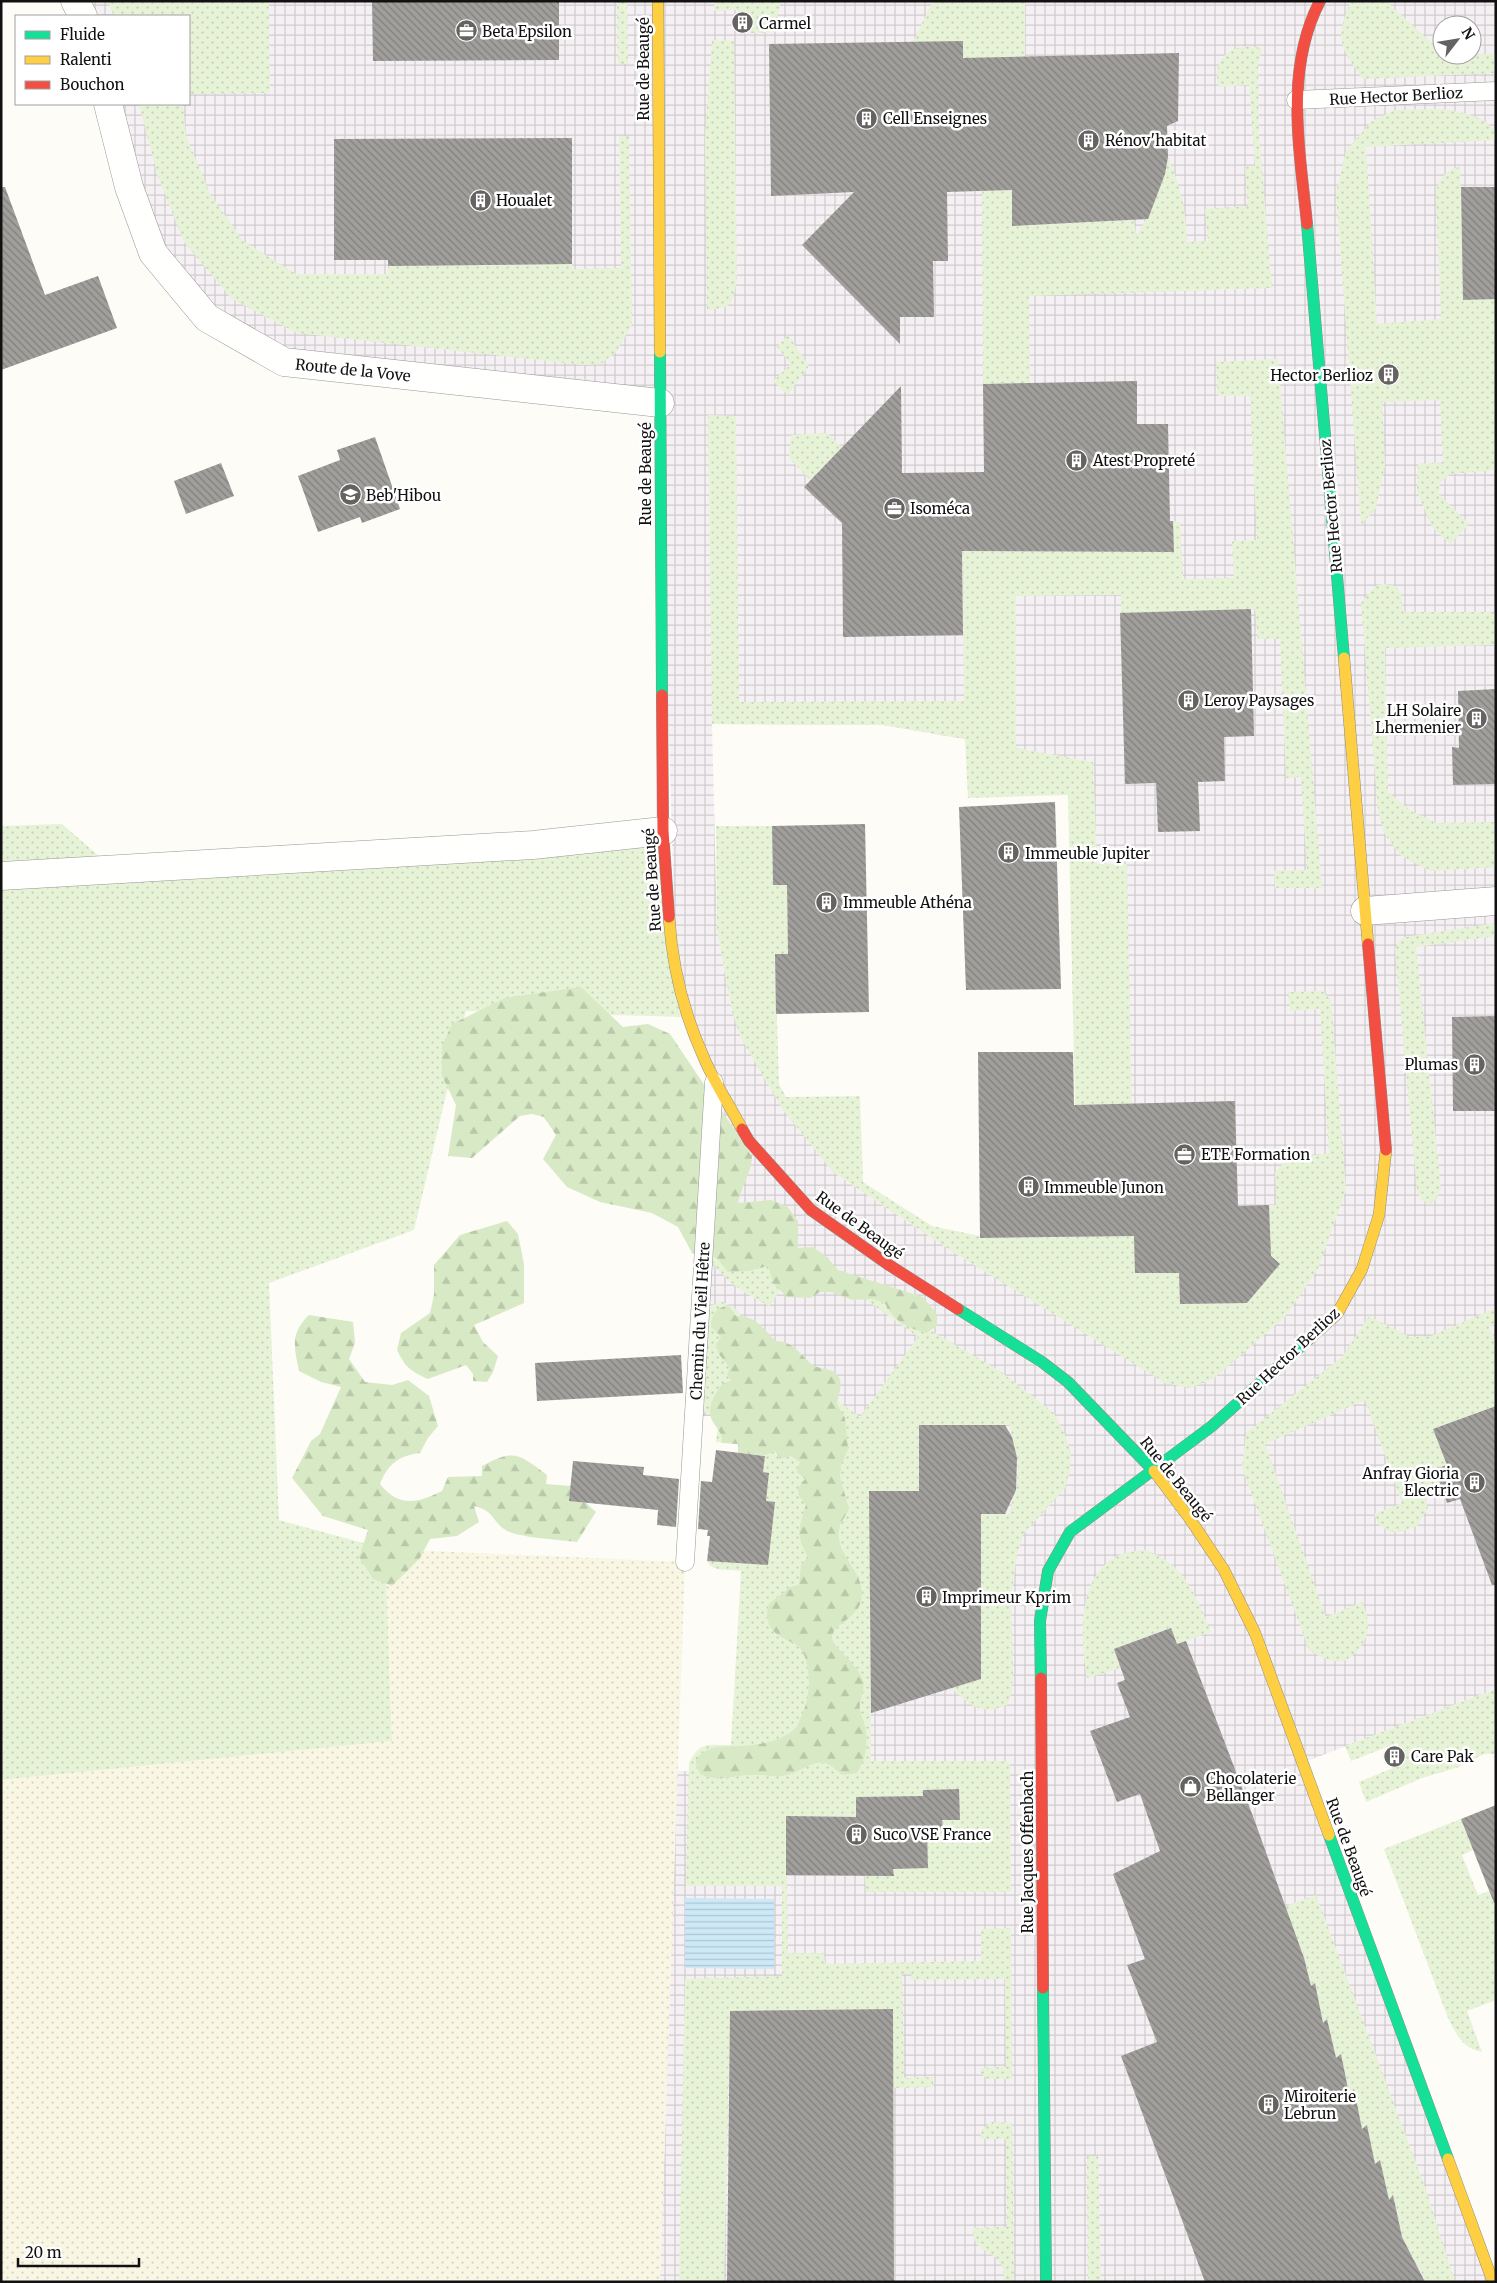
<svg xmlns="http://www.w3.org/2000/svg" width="1497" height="2283" font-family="Merriweather,serif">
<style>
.industrial{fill:url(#industrial-grid);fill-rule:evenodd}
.farmland{fill:url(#farmland-dots)}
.green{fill:url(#green-dots);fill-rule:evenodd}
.forest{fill:url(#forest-firs)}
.water{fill:url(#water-rules)}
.building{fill:url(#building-back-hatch)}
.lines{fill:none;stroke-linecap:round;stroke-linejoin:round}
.lane-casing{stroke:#979795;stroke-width:19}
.street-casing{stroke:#979795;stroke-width:29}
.fast-casing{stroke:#8e8d8b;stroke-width:12}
.slow-casing{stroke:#8e8d8b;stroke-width:12}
.jam-casing{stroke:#8e8d8b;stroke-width:12}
.lane{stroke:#fffffe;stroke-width:18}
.street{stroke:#fffffe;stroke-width:28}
.fast{stroke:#16e098;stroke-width:11}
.slow{stroke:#ffcf43;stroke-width:11}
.jam{stroke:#f24e42;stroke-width:11}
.labels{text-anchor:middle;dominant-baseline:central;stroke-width:5;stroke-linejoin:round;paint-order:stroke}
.poi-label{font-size:15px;fill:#111;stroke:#fff;text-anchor:start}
.street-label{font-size:15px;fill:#111;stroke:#fff}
</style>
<defs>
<pattern id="industrial-grid" width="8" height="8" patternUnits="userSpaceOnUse" patternTransform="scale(1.25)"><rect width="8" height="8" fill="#f5f0f3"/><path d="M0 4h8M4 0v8" fill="none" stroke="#d1cdcf"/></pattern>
<pattern id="farmland-dots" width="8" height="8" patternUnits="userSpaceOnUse" patternTransform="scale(1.25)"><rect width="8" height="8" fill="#f9f7e4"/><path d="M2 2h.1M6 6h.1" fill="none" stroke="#d4d3c3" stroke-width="1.8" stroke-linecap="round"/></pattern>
<pattern id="green-dots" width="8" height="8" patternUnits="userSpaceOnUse" patternTransform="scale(1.25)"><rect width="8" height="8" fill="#e7f3d7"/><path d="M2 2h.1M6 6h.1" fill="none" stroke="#c5cfb8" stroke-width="1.8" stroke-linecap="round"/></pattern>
<pattern id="forest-firs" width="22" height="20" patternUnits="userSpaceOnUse" patternTransform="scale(1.25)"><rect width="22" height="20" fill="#d8eac5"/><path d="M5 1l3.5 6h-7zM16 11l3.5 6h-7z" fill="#b8c8a8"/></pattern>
<pattern id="water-rules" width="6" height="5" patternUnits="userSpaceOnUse" patternTransform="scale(1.25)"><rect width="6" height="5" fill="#cde8f7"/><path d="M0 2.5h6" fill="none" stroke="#afc6d3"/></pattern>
<pattern id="building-back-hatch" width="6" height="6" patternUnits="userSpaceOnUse" patternTransform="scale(1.25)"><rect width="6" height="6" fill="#a19f9c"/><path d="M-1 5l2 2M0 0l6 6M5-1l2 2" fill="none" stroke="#82807e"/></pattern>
</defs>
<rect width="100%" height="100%" fill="#fdfcf7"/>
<path class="industrial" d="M75,1H1496V1689L1302,1763L1493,2282H660L677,1771L840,1770L835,1417L694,1416L715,1079L676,972L659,403L284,362L207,318L153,253L108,104H189V16H83ZM1442,25H1472V55H1442ZM712,724L883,725L1093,762L1108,1345L950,1250L833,1172L732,1012L717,930Z"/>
<path class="farmland" d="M385,1549L685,1562L660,2282H1V1780L392,1741Z"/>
<path class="green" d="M107,1H269L270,93L189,94V16H114Z
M617,1H627L628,64H618Z
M714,1H781L774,32L750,33L749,14H737V10L714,11Z
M936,1H1025V57H1010L1013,226L1134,220L1136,236C1152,211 1162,186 1168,157C1181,188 1186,209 1187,242L1208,241L1205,209L1248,206L1245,167L1255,166L1249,85L1218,87C1218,81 1216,72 1218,67C1225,46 1244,45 1262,48L1258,66L1259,134L1272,288L1029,296L1030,383L983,384L982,187L965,192L963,41L913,42L930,6Z
M1351,1H1391L1389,4L1442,52V55L1496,54V73L1363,79C1340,47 1334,39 1351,1Z
M712,40L734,41L737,280C732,304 734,308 707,310L705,137Z
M139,104H183L186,136L210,194L243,241L296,274H388V266L572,264L573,269L621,268L619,136H629L632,325L616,352L601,364L583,365L297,333L232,299L184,242L158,177Z
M1440,109C1461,112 1480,114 1496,131V140L1366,147L1377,324L1441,319L1436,192C1440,178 1445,170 1460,167L1463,299H1496V470L1450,474L1440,483L1439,494L1469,524L1450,544L1432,527L1417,491L1418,464L1443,462L1440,400L1382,402L1385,465L1376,508L1361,525L1336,193L1346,151L1372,121L1395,110Z
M788,335L809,366L788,395L773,381L791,364L777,347Z
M1278,359L1322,888H1275L1274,871L1307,870L1301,777L1286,778L1280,639H1258L1255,609L1121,613V595L1016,596V748L1093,762L1097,864H1127L1135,1273H1179L1247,1303L1280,1264L1271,1256L1269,1205H1277L1275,1173L1287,1159L1329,1153L1320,1009L1290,1011L1288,992L1322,991L1331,1000L1346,1190L1318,1269L1285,1317L1213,1379L1190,1388L1165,1383L950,1250L833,1172L783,1110L741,1038L732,1012L717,930L716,826H772L773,885H787L788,954L775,955L779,1084L786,1097L860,1096L863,1182L932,1226L989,1238L1078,1237L1068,795L968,798L965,739L883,725L712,724L708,415L736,416L739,702L964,701L962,493L986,551L1173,552V521L1180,522L1183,579L1234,578L1232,541L1257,540L1250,396H1218L1216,362Z
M827,433L842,447L810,480L789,458L791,435Z
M1383,584L1396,586L1401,594L1403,612H1496V645L1385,648L1388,792L1411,811L1437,823L1496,822V867L1431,871L1401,856L1384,833L1378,810L1361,603L1375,586Z
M62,824L115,870L663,831L688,1017L466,1011L414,1230L269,1283L279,1520L385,1549L392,1741L1,1780V826Z
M1496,923V936L1416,947L1441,1188L1437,1198L1430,1204L1421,1200L1417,1191L1395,949L1399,941L1405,937Z
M716,1244L806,1255L825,1269L1000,1371L1054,1413L1065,1435L1071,1451L1070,1470L1065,1488L1024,1533L1017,1555L1011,1597L1013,1677L1011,1695L1007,1705C980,1716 970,1705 950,1687L871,1713V1761H1007L1010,1764L1011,1892H866L865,1876H893V1869L928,1868L927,1830L943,1829L942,1820H960L959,1789L923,1790V1819L895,1796L856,1797V1817L786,1816L788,1953H824L825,1964L981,1961V1929L1011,1928L1012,2079H988L981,2074V2068L1006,2067L1005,1979L910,1980L912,1974H902L904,2078L933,2077V2087L893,2088V2009L730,2011L724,2282H679L685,1979L782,1976V1886H686L689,1763C702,1739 708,1746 731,1745L741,1571C730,1569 712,1573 707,1561L766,1501L769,1473L763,1472L765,1456L738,1453V1444L716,1442L719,1416L705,1412L701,1407L706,1317L712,1305L723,1302L737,1310L751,1330L748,1336L860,1417L918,1337L805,1256L769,1306C746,1294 727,1283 711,1261ZM920,1425H1010C1010,1439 1018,1453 1018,1468C1019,1484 1011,1499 1010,1514H981V1679L871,1712L869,1491H919Z
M1496,1308V1324L1489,1327L1496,1342V1406L1434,1429L1447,1465L1435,1470L1443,1491L1425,1499L1428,1508L1417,1526L1400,1532H1391L1385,1529L1379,1525L1374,1514L1402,1503L1365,1400L1265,1444L1326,1617L1362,1602C1370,1619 1371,1634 1358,1650C1355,1654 1348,1660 1343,1661C1331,1663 1319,1656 1309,1650L1242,1468L1246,1433L1342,1357L1369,1316L1410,1337L1431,1336Z
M1145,1550C1184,1563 1196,1596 1211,1632L1177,1644L1170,1628L1114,1649L1120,1668L1087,1678C1081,1642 1076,1583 1112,1559C1122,1552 1134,1551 1145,1550Z
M1496,1689V1754H1484L1456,1768L1422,1778L1366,1802L1359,1782L1405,1763L1397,1743L1351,1761L1345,1746Z
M1461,1819L1473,1850L1462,1855L1478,1895L1489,1891L1496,1908V2000L1467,2011L1482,2052C1462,2048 1457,2035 1448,2018L1384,1849Z
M1316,1895L1425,2187L1455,2282H1422L1425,2280L1402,2237L1393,2196L1389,2200L1375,2164L1367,2125L1362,2129L1353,2090L1349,2094L1341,2054L1336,2058L1327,2019L1323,2023L1315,1984L1311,1986L1302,1949L1298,1953L1281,1908Z
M992,2122L1012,2123L1014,2282H1004C1003,2277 1004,2270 1002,2266C993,2248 972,2254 973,2228L1007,2227L1006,2139H980L982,2129Z
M1087,2156H1098L1101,2282H1088Z"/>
<path class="forest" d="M581,987L623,1027L648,1024L670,1034L752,1156C752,1172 741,1187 738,1203L771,1200L787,1206L798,1221V1248L813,1247L826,1256L838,1270L923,1297L937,1314V1326L926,1333C908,1328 893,1321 885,1303L873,1299L852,1300L831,1292H820L810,1298L787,1297L773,1283L768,1266L749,1271L728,1272L717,1258L692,1253L678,1227L652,1213L600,1202L567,1187L543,1159L556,1135L544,1117L532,1114L520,1116L472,1158L448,1156L456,1105L442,1076V1046L452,1024L505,998Z
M507,1221L518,1234L524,1264V1303L474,1325L483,1342L498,1356L493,1372L487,1382L473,1381V1374L466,1365L428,1379C409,1370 406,1368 397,1350L401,1333L430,1313L434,1295V1265L460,1235Z
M728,1305L736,1316C756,1315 763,1329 776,1341L785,1342L795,1348L813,1366L833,1371L839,1377L841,1385L837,1404L845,1418L848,1449L841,1466L840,1477L849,1509C846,1516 840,1522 839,1530C835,1557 868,1573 861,1601C857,1619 831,1625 832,1638C834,1648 858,1665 862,1678C867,1690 858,1699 860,1711C861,1716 864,1721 865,1726C868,1744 867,1757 857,1773L842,1775C836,1770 831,1764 823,1763C811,1761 798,1773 787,1775C775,1778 764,1774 752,1775C733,1775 717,1783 700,1774L696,1764V1758C714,1742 722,1748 743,1746C758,1745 790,1740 798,1724C800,1719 803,1712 805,1707C811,1691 811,1656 797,1645C793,1642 787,1641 783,1638C769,1631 764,1619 769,1604L790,1587L799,1585L801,1565L808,1557C794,1532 800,1528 806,1504L799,1496L798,1488L805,1479L797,1472L800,1462L791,1456L780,1459L776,1451L765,1455L738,1453V1444L722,1443C723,1433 717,1429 713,1422C705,1409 715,1394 722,1384L731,1381L727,1374L730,1368L718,1353L716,1344L721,1337L711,1327C712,1314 715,1309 728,1305Z
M309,1315L353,1322L355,1343L349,1359L365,1382L392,1385L408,1380L429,1396L438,1426L428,1438L420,1453C398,1456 388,1464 380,1484C399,1508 418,1503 442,1491L448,1477L482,1476V1466C514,1449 518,1453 547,1475L546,1484L571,1486L585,1502L596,1512L577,1542C561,1540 515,1538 504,1529C490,1518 494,1511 474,1506L479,1522L457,1536L430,1539L420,1558L392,1586L373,1579L359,1557L368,1530L323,1516L292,1478L311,1441L320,1434L341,1387L321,1382L299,1371C294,1347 290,1333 309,1315Z"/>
<path class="water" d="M685,1898L774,1899V1969L685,1968Z"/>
<path class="building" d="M372,1H559V60L373,61Z
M963,41V58L1179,53L1178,121L1167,126L1168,157L1165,174L1148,219L1012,226V190L947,192L948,261H933L934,317H900V344L802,245L854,192L771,196L769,44Z
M572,138V264L388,266V260H334V139Z
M1,187H5L45,295L98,276L117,328L1,370Z
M1461,187H1496V299L1463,300Z
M1137,381V424H1168L1170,521H1173L1174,552L962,551L963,635L843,637L842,523L804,487L901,386L902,473L984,472L983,384Z
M375,437L400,509L362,523L360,517L318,532L298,476L340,460L337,450Z
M221,463L234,496L186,514L174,481Z
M1251,609L1254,736L1224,737L1225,781L1198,782L1200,831L1158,832L1156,783L1125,784L1120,613Z
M1496,689V784L1453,785L1452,747L1459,748L1458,691Z
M1055,802L1061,989L966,990L959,807Z
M865,824L869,1012L776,1014L775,954H788L787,885H773L772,826Z
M1496,1016V1111H1453L1452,1017Z
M978,1052H1073L1074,1105L1235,1101L1238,1206L1269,1205L1271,1256L1280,1264L1247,1303L1180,1304L1179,1273H1135L1134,1236L980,1238Z
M681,1355L683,1393L537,1401L535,1363Z
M1496,1406V1585H1492L1460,1499L1447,1503L1435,1469L1447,1465L1433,1429Z
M919,1425H1005L1012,1437L1017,1458L1016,1490L1005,1514H981V1679L871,1713L869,1491H919Z
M716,1450L765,1456L763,1472L769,1473L766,1501L775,1502L768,1565L707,1561L710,1536H707L708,1530L698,1529L701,1481L712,1482Z
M573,1461L644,1467L643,1475L679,1479L676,1527L657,1525L658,1510L569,1501Z
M1171,1628L1177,1644L1186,1641L1254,1819L1304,1958L1311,1986L1315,1983L1323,2023L1327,2019L1336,2058L1341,2054L1349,2094L1354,2089L1362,2129L1367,2125L1375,2164L1380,2160L1389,2200L1393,2195L1402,2237L1425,2282H1205L1121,2056L1157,2042L1127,1965L1145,1959L1113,1874L1160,1851L1140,1794L1117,1802L1090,1731L1130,1717L1117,1683L1125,1680L1114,1649Z
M959,1789L960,1820H942L943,1829L927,1830L928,1868L893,1869L894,1876L786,1875V1816L856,1817V1797L923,1796V1790Z
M1496,1805V1902L1494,1903L1461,1819Z
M893,2009L894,2282H727L730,2011Z"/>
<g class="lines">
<defs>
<path id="lane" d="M1296,100L1496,91
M685,1562L714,1082"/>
<path id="street" d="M75,1L83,16
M108,104L129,187L153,253L207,318L284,362L660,403
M1,876L533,845L663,831
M1365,911L1496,901"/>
<path id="fast" d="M1307,224L1344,658
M660,352L662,695
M958,1309L1042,1362L1068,1382L1154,1471
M1041,1678L1040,1621L1048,1571L1070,1532L1212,1426L1308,1340
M1329,1835L1448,2159
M1043,1988L1046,2282"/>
<path id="slow" d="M658,1L660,352
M1344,658L1368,944
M669,917C672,965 684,1014 704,1058C714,1082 730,1106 742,1129
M1308,1340L1337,1314L1362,1269L1379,1215L1386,1150
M1154,1471L1190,1519L1224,1570L1255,1633L1329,1835
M1448,2159L1493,2282"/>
<path id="jam" d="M1307,224C1300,151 1284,70 1320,1
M662,695L663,831L669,917
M1368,944L1386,1150
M742,1129L749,1141L811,1210L889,1265L958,1309
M1041,1678L1043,1988"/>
</defs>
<use href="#lane" class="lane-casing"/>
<use href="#street" class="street-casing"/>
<use href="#fast" class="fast-casing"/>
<use href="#slow" class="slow-casing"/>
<use href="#jam" class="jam-casing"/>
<use href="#lane" class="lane"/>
<use href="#street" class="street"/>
<use href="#fast" class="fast"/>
<use href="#slow" class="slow"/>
<use href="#jam" class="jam"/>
</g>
<defs>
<symbol id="building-disc" viewBox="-11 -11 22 22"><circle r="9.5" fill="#646362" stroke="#fff"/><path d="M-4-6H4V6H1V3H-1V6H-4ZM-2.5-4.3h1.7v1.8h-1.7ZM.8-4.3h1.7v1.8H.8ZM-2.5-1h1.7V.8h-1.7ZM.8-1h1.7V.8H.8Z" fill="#fff"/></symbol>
<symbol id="office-disc" viewBox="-11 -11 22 22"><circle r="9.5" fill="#646362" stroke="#fff"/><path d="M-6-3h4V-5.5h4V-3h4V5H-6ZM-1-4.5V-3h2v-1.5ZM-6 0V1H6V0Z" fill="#fff"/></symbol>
<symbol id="school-disc" viewBox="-11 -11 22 22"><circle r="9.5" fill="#646362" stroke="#fff"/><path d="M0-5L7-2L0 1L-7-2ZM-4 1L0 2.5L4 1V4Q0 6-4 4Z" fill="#fff"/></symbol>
<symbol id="shop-disc" viewBox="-11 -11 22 22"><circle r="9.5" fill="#646362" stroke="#fff"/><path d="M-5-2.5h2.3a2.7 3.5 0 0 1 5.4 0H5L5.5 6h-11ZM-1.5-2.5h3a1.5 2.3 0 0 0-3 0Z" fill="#fff"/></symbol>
</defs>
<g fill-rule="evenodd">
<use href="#building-disc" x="730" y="10" width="25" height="25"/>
<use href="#office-disc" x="454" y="18" width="25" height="25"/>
<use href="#building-disc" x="854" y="106" width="25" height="25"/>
<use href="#building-disc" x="1076" y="128" width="25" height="25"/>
<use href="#building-disc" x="468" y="188" width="25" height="25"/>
<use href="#building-disc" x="1376" y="362" width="25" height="25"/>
<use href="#building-disc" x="1064" y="448" width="25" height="25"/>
<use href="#school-disc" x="338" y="482" width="25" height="25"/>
<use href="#office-disc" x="882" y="496" width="25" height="25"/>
<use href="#building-disc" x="1176" y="688" width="25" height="25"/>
<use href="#building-disc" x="1464" y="706" width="25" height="25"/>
<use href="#building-disc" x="996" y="840" width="25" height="25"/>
<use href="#building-disc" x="814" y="890" width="25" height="25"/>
<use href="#building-disc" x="1462" y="1052" width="25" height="25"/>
<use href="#office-disc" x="1172" y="1142" width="25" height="25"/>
<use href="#building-disc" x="1016" y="1174" width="25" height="25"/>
<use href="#building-disc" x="1462" y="1470" width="25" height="25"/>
<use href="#building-disc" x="914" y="1584" width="25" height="25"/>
<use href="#building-disc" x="1382" y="1744" width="25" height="25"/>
<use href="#shop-disc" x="1178" y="1774" width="25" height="25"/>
<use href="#building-disc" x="844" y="1822" width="25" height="25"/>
<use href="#building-disc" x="1256" y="2092" width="25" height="25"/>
</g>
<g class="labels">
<g class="poi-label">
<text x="759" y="23">Carmel</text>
<text x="482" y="31">Beta Epsilon</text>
<text x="883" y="118">Cell Enseignes</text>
<text x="1105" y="140">Rénov'habitat</text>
<text x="496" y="200">Houalet</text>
<text x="1373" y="375" text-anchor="end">Hector Berlioz</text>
<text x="1093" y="460">Atest Propreté</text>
<text x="366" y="495">Beb'Hibou</text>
<text x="910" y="508">Isoméca</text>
<text x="1204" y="700">Leroy Paysages</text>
<text x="1461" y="710" text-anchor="end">LH Solaire<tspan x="1461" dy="17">Lhermenier</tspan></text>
<text x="1025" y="853">Immeuble Jupiter</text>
<text x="843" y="902">Immeuble Athéna</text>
<text x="1458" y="1064" text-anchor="end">Plumas</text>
<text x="1201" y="1154">ETE Formation</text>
<text x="1044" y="1187">Immeuble Junon</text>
<text x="1459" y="1473" text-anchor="end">Anfray Gioria<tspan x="1459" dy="17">Electric</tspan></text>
<text x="942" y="1597">Imprimeur Kprim</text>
<text x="1411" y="1756">Care Pak</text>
<text x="1206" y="1778">Chocolaterie<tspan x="1206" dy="17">Bellanger</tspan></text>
<text x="873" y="1834">Suco VSE France</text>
<text x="1284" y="2096">Miroiterie<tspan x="1284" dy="17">Lebrun</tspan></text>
</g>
<g class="street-label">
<text transform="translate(643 69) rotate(-90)">Rue de Beaugé</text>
<text transform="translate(1396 96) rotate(-3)">Rue Hector Berlioz</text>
<text transform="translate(353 370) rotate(6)">Route de la Vove</text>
<text transform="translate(645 474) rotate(-90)">Rue de Beaugé</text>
<text transform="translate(1331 506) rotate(-95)">Rue Hector Berlioz</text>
<text transform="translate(652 880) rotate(-94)">Rue de Beaugé</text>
<text transform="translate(860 1225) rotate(36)">Rue de Beaugé</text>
<text transform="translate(700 1321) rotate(-87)">Chemin du Vieil Hêtre</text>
<text transform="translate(1288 1356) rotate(-43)">Rue Hector Berlioz</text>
<text transform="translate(1176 1479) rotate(51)">Rue de Beaugé</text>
<text transform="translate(1349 1847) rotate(70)">Rue de Beaugé</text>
<text transform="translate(1027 1852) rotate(-90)">Rue Jacques Offenbach</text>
</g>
</g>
<rect width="1497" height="2283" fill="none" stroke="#111111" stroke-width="5"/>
<rect x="15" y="15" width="175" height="90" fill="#ffffff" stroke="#a0a0a0"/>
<rect x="25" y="31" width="25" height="8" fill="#16e098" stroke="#a0a0a0"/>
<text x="60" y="40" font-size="15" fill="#111111">Fluide</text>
<rect x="25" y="56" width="25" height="8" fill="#ffcf43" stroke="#a0a0a0"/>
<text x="60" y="65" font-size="15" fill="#111111">Ralenti</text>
<rect x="25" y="81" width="25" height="8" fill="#f24e42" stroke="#a0a0a0"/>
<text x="60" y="90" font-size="15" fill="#111111">Bouchon</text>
<g transform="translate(1457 40) rotate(59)"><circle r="24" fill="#ffffff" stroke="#a0a0a0"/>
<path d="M0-4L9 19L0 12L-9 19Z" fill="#646362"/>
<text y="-8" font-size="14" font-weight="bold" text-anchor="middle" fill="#111111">N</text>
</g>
<path d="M18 2258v8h121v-8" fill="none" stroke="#111111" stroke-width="2.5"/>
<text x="25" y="2258" font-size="15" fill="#111111" stroke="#ffffff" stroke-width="4" paint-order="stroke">20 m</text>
</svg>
